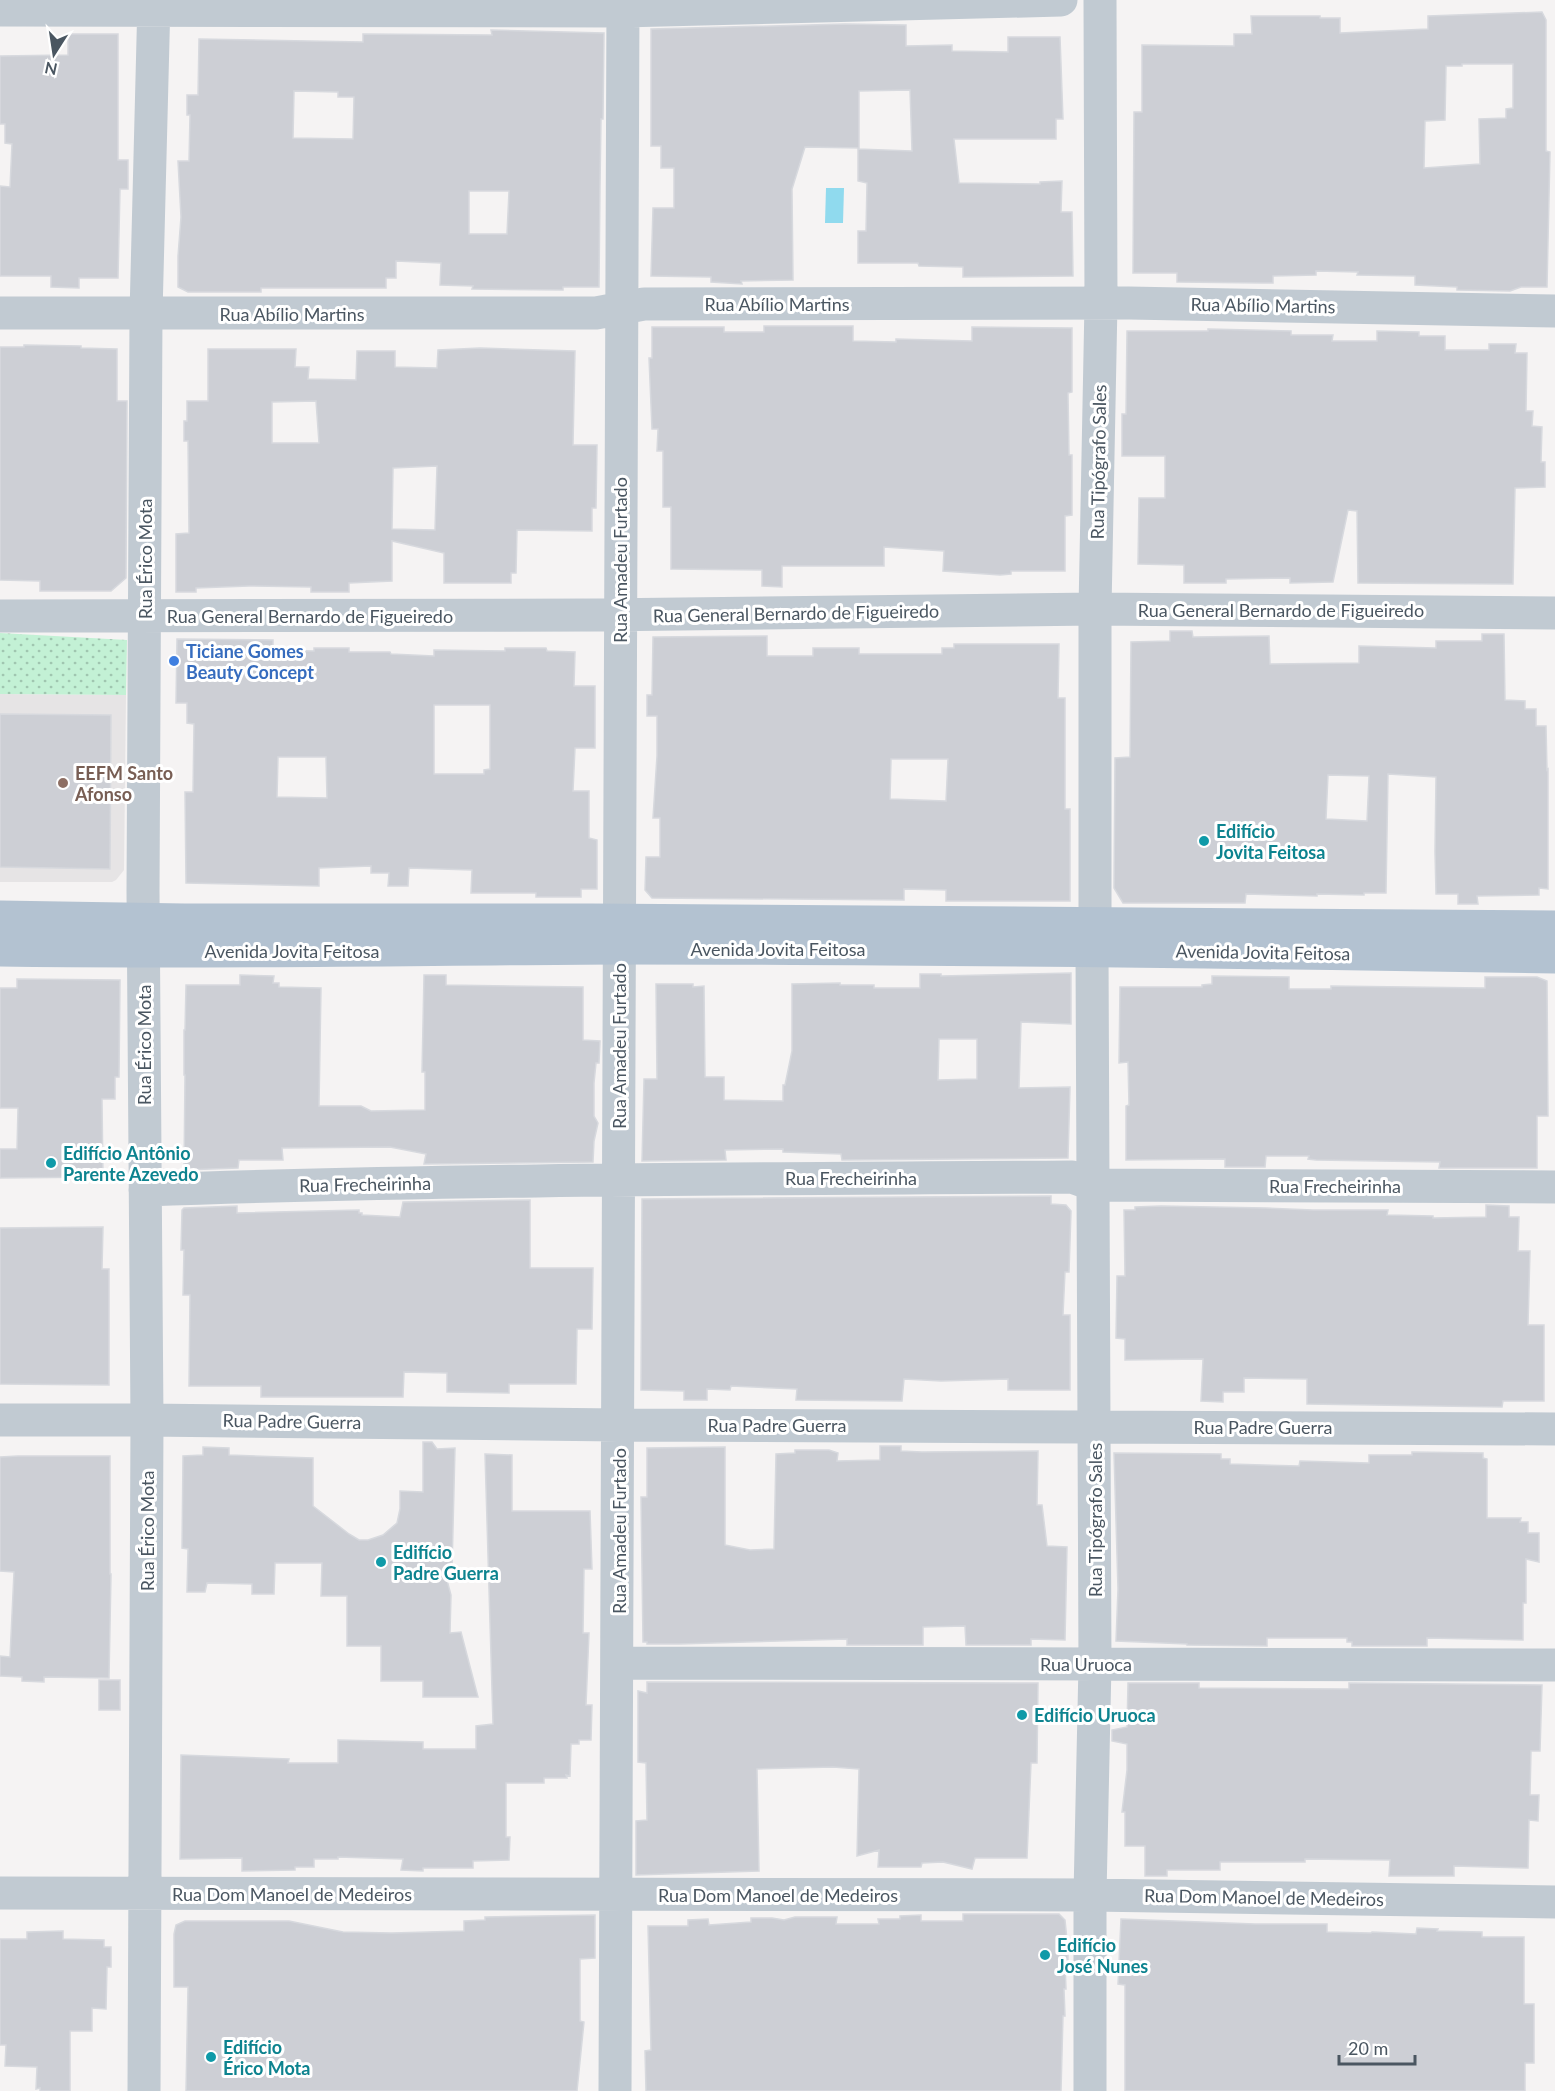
<svg xmlns="http://www.w3.org/2000/svg" width="1555" height="2091" font-family="Lato,sans-serif">
<style>
.education{fill:#e6e4e5}
.park{fill:url(#park-dots)}
.water{fill:#90daee}
.building{fill:#cdcfd5;stroke:#d7d9de;stroke-width:1.5;fill-rule:evenodd}
.lines{fill:none;stroke-linecap:round;stroke-linejoin:round}
.minor{stroke:#c1cad2;stroke-width:33}
.major{stroke:#b3c2d1;stroke-width:33}
.shop-dot{fill:#3f7fe0;stroke:#fff;stroke-width:2}
.education-dot{fill:#8d6e63;stroke:#fff;stroke-width:2}
.culture-dot{fill:#0f9aa8;stroke:#fff;stroke-width:2}
.labels{text-anchor:middle;dominant-baseline:central;stroke-width:6;stroke-linejoin:round;paint-order:stroke}
.street-label{font-size:18px;fill:#4a5661;stroke:#fff}
.shop-label{font-size:18px;font-weight:bold;fill:#366cbe;stroke:#fff;text-anchor:start}
.education-label{font-size:18px;font-weight:bold;fill:#785e54;stroke:#fff;text-anchor:start}
.culture-label{font-size:18px;font-weight:bold;fill:#0d838f;stroke:#fff;text-anchor:start}
</style>
<defs>
<pattern id="park-dots" width="8" height="8" patternUnits="userSpaceOnUse" patternTransform="scale(1.5)"><rect width="8" height="8" fill="#c3f1d5"/><path d="M2 2h.1M6 6h.1" fill="none" stroke="#a0c6b0" stroke-width="1.8" stroke-linecap="round"/></pattern>
</defs>
<rect width="100%" height="100%" fill="#f5f3f3"/>
<path class="education" d="M0,694L126,695L124,870L116,880L112,882H0Z"/>
<path class="park" d="M0,633L127,640L126,695L0,694Z"/>
<path class="water" d="M826,188H844L843,223H825Z"/>
<path class="building" d="M1542,12L1546,20V151L1550,152L1547,287H1521L1510,291L1457,290V287L1415,285V276L1357,275L1358,272L1316,271V275L1273,276V283H1262L1177,282V273H1133L1134,112H1142V45L1234,46V34H1252L1251,16H1320V18H1340V33L1428,29V16ZM1462,64H1513V108L1506,109V118L1479,119L1480,164L1424,168L1425,121L1445,120L1446,66H1462Z
M845,24L906,25V46L952,45V51L1008,52V37H1060L1063,119H1056V139H954L959,183L1040,184V182L1062,181L1061,212H1072L1073,276L963,277V267L919,266L918,263H858V231H866L867,183L858,181V149L912,151L910,90L859,91V148L805,147L792,189L793,280L741,281L742,284L711,282V277L651,276L653,208H674V168H661V146H651V29Z
M491,30L604,33L603,119H601L600,186L599,287H563V290L472,289L473,286L440,285L441,263L396,261V278H386V288H261V292H188L178,287V256L181,217L178,161H189L190,115H187V95H198L199,39L363,42V34L492,35ZM294,91L338,92V97H354L353,139L293,138ZM469,191H509L507,234H469Z
M68,34H118V160H128V189H120L118,278H79V288L51,287V276H0V186L10,187L12,144L5,143V124H0V56L68,55Z
M764,326H853V341L896,342V339L972,341V327L1072,328V392L1068,393L1069,455H1072V515L1065,516V571H1011V574L1000,575L943,571L944,551L884,547V566H782V587L762,586V570L671,569V507H663V451H657L658,429H652L649,358H652V327H724V332H764Z
M1208,329L1291,331V335H1333L1332,341H1377V331L1419,332V336H1445V350H1489V344H1516L1515,353H1527L1526,411H1533L1532,426L1542,427L1541,462H1545V487L1515,488L1513,584L1358,583L1357,511L1348,510L1333,582L1290,583V578L1226,579V583H1184V565L1138,564L1139,498H1165V456H1122V414H1126L1127,331H1208Z
M24,345L81,346V348L117,349V401H127L126,578L111,591H40V581L0,580V347H24Z
M480,348L575,351L573,445H597L596,508H592V531L517,530L516,573H511V583H444V553L392,541V581L349,583V592H311V587L249,586L196,588V592H176V534L189,533L188,441H184V421H187V401H208V349H296L295,367H309L308,379L356,380L357,351H395V367L437,368L438,350ZM316,401L319,443H272V402ZM437,466L435,530L392,529L393,468Z
M1170,631H1192L1193,637L1269,636L1270,664L1359,663V646L1436,648V641H1482V634H1504L1505,700L1525,701V709H1536V726H1546L1547,770L1548,769V889L1539,888V895L1477,896L1478,904H1458V894H1436L1435,852L1436,777L1388,774L1386,893H1364V895L1317,894V896L1246,894L1245,903H1123L1114,888L1115,758L1130,757L1131,642L1170,641ZM1328,775L1369,776L1367,821L1326,819Z
M767,636V656H813V648H859V654H942V648H954V644H1059L1058,698H1065V809H1070V901H946V890L904,889V900L652,898L645,890L646,857H660V818H653L657,756V716H647V695H652L653,637ZM891,759H948L946,801L890,799Z
M177,639L273,640V650L314,651V648H349V652H390L391,654L434,656V650L505,651V648H546L547,651L575,652L574,686H595V748H575L573,791H589V838L597,840V889H581V897H536V893H471L472,870L409,868L408,886H388L389,873H371V866L319,868V886L186,883L185,792H193L194,724L187,723V703H176ZM434,705H490V769L484,770V774H434ZM278,757H326L327,798L277,797Z
M0,714L111,715L110,869L0,867Z
M1071,973V1024L1021,1022L1019,1088L1070,1087L1068,1158L842,1160L841,1154L783,1152V1149L725,1150L726,1160L642,1161L644,1079H657L656,984H693V987L704,986L705,1077H724V1100L783,1101V1085H785L792,1051V984L840,983V985H874V988H920V974H941V976ZM939,1039H977V1079L938,1080Z
M240,975L274,976L273,983H279V987L321,988L319,1106H361L371,1111L425,1110V1072H422L424,975H446V985L583,987V1040L600,1041L599,1063H596L594,1083V1116L598,1123L594,1141L593,1162L424,1164L426,1154L390,1147L282,1148L283,1160H239L238,1168L184,1170L185,1075H184V1030H185L186,985H240Z
M1212,976L1289,977V989H1331V986L1485,988V977H1537L1547,981L1548,1116H1537V1168H1439L1440,1162L1316,1160L1308,1159L1309,1156H1266L1265,1167H1225V1159L1126,1160V1106L1129,1105L1128,1062L1119,1063L1120,987H1202V985L1212,984Z
M17,979L120,980L119,1077H115V1099H102L103,1177L0,1178V1149H17L18,1108H0V988H17Z
M1051,1196V1204L1066,1205L1071,1211L1069,1272H1065L1063,1315H1070V1390H1008V1379L941,1381L904,1379L902,1401L796,1400L797,1389L731,1386L730,1390L707,1389V1400H684V1391L641,1390L642,1199Z
M530,1200V1268H593L592,1329H577L576,1384H509V1393L447,1392V1373L404,1372L403,1397H261V1386H189L190,1295H183L184,1250H181L182,1210L184,1208L237,1206V1213L359,1210V1213H362V1215L400,1217L403,1202Z
M1486,1205L1509,1206V1217H1519L1518,1251H1530L1528,1325H1544V1401H1503L1502,1407L1307,1404V1379L1244,1378V1392H1223V1402L1201,1401L1203,1359L1125,1360V1339L1116,1338L1117,1276H1125L1124,1210H1135V1207L1161,1206L1266,1208L1313,1210H1388L1387,1215L1433,1216V1218L1486,1217Z
M103,1227L102,1269H109V1385L0,1384V1228Z
M423,1442H432L437,1449L455,1448L452,1569H444L451,1595L450,1633L461,1632L478,1697H423V1681H381V1646H347V1596H321L322,1563H275L274,1594H252V1584L207,1583L205,1592H187L188,1549L182,1548L183,1456L203,1455V1447L229,1448V1455L313,1458V1506L349,1534L359,1540H368L383,1535L397,1523L400,1509V1491L423,1492Z
M880,1446H901V1451L922,1452L1038,1451L1037,1505H1042L1047,1546L1067,1547L1065,1640L1031,1639V1645H966L965,1626L923,1627V1645H847V1639L679,1644H647V1642H643L641,1497H647V1448L725,1447V1545L750,1550L774,1549L776,1454L795,1453V1450H829L838,1453L837,1461L880,1460Z
M1412,1452L1483,1453V1458L1487,1459V1518H1521L1520,1522H1528V1533H1539V1562L1526,1559V1603H1523V1640L1427,1638V1646H1352V1642H1347V1638H1267V1646L1187,1645V1644L1116,1641L1118,1589L1114,1453L1221,1454V1459H1230V1464L1299,1466L1300,1461L1369,1463V1455H1412Z
M485,1454L512,1455V1511H590L592,1569H584L583,1633H589L586,1705H592L591,1740H579V1744H571L570,1776L566,1775L567,1778H544V1783H506V1837H510L509,1860L473,1861V1868H423V1871L401,1870L403,1859L338,1857V1859H314V1867H295V1870L242,1871V1858L180,1859L181,1755L289,1759L288,1763H338V1740L423,1742V1749H476V1726L493,1724Z
M18,1456H110V1574H111L109,1678L44,1677V1682L22,1681V1677L0,1676V1656L10,1657L14,1572L0,1571V1457Z
M99,1680H120V1710H99Z
M647,1682L1038,1683L1037,1763H1031L1027,1858H975L972,1869L943,1862L922,1863L921,1867H878L879,1850L857,1856L859,1769L833,1767L757,1769L759,1871L636,1875V1821L647,1820L646,1763L638,1762V1691L647,1693Z
M1128,1683H1199V1688L1349,1689V1683L1542,1685L1540,1751H1531L1530,1795H1539L1538,1821L1529,1820L1528,1868L1454,1866V1876H1389L1390,1860L1305,1859V1862H1220V1870H1167V1876H1145V1846H1125V1812H1122L1127,1770V1744L1112,1741V1730L1127,1727Z
M963,1914H1059L1065,1920L1068,1950V1960L1065,1964L1066,1989H1064L1065,2016H1063L1061,2091H646L645,2051L651,2050L648,1926H688V1920L708,1919L709,1925L751,1922V1918H772L784,1920L795,1917H837L836,1924H879L878,1919H900V1916L921,1915V1921H963Z
M595,1915V1958L580,1959V2021L584,2022L577,2091H186L188,1987H174V1934L176,1925L185,1921H289L343,1932L392,1933L464,1931V1921L485,1920V1917Z
M1121,1919L1255,1924H1327V1932L1371,1933L1372,1932L1416,1934L1417,1928L1438,1929L1437,1931L1482,1932V1937H1524V2004H1534V2063H1525V2091H1125V1985L1118,1984Z
M63,1931V1939L104,1940V1947H111V1967H107L106,2009L92,2008V2031H70V2091H40V2088L36,2089L37,2067L5,2066L6,2045H0V1939H27V1932Z"/>
<g class="lines">
<path class="minor" d="M0,10L622,11L1061,0
M0,313H596L644,304L1129,303L1555,311
M0,616L598,615L1095,609L1555,613
M1095,923V609L1101,303L1100,0
M145,1190C454,1179 763,1179 1072,1177L1094,1185L1555,1187
M0,1420H147L619,1425L1555,1429
M617,1663L1555,1665
M0,1893L1090,1895L1555,1902
M144,2091L147,1420L143,891L146,314L154,0
M615,2091C622,1394 616,697 623,0
M1090,2091V1895L1095,1664L1092,950"/>
<path class="major" d="M0,917L184,920H592L1555,927
M0,950C206,953 412,949 617,948C930,948 1242,952 1555,957"/>
</g>
<circle class="shop-dot" cx="174" cy="661" r="6"/>
<circle class="education-dot" cx="63" cy="783" r="6"/>
<g class="culture-dot">
<circle cx="1204" cy="841" r="6"/>
<circle cx="51" cy="1163" r="6"/>
<circle cx="381" cy="1562" r="6"/>
<circle cx="1022" cy="1715" r="6"/>
<circle cx="1045" cy="1955" r="6"/>
<circle cx="211" cy="2057" r="6"/>
</g>
<g class="labels">
<g class="street-label">
<text x="777" y="304">Rua Abílio Martins</text>
<text transform="translate(1263 305) rotate(1)">Rua Abílio Martins</text>
<text x="292" y="314">Rua Abílio Martins</text>
<text transform="translate(1098 462) rotate(-89)">Rua Tipógrafo Sales</text>
<text transform="translate(145 559) rotate(-90)">Rua Érico Mota</text>
<text transform="translate(620 560) rotate(-90)">Rua Amadeu Furtado</text>
<text x="1281" y="610">Rua General Bernardo de Figueiredo</text>
<text transform="translate(796 613) rotate(-1)">Rua General Bernardo de Figueiredo</text>
<text x="310" y="616">Rua General Bernardo de Figueiredo</text>
<text x="778" y="949">Avenida Jovita Feitosa</text>
<text x="292" y="951">Avenida Jovita Feitosa</text>
<text transform="translate(1263 952) rotate(1)">Avenida Jovita Feitosa</text>
<text transform="translate(144 1045) rotate(-90)">Rua Érico Mota</text>
<text transform="translate(619 1046) rotate(-90)">Rua Amadeu Furtado</text>
<text x="851" y="1178">Rua Frecheirinha</text>
<text transform="translate(365 1184) rotate(-1)">Rua Frecheirinha</text>
<text x="1335" y="1186">Rua Frecheirinha</text>
<text transform="translate(292 1421) rotate(1)">Rua Padre Guerra</text>
<text x="777" y="1425">Rua Padre Guerra</text>
<text x="1263" y="1427">Rua Padre Guerra</text>
<text transform="translate(1095 1520) rotate(-90)">Rua Tipógrafo Sales</text>
<text transform="translate(147 1531) rotate(-90)">Rua Érico Mota</text>
<text transform="translate(619 1531) rotate(-90)">Rua Amadeu Furtado</text>
<text x="1086" y="1664">Rua Uruoca</text>
<text x="292" y="1894">Rua Dom Manoel de Medeiros</text>
<text x="778" y="1895">Rua Dom Manoel de Medeiros</text>
<text transform="translate(1264 1897) rotate(1)">Rua Dom Manoel de Medeiros</text>
</g>
<g class="shop-label">
<text x="186" y="651">Ticiane Gomes<tspan x="186" dy="21">Beauty Concept</tspan></text>
</g>
<g class="education-label">
<text x="75" y="773">EEFM Santo<tspan x="75" dy="21">Afonso</tspan></text>
</g>
<g class="culture-label">
<text x="1216" y="831">Edifício<tspan x="1216" dy="21">Jovita Feitosa</tspan></text>
<text x="63" y="1153">Edifício Antônio<tspan x="63" dy="21">Parente Azevedo</tspan></text>
<text x="393" y="1552">Edifício<tspan x="393" dy="21">Padre Guerra</tspan></text>
<text x="1034" y="1715">Edifício Uruoca</text>
<text x="1057" y="1945">Edifício<tspan x="1057" dy="21">José Nunes</tspan></text>
<text x="223" y="2047">Edifício<tspan x="223" dy="21">Érico Mota</tspan></text>
</g>
</g>
<g transform="translate(54 54) rotate(192)" stroke="#ffffff" stroke-width="4.5" paint-order="stroke">
<path d="M0-4.5L10 22L0 15L-10 22Z" fill="#4a5661"/>
<text y="-9" font-size="16" font-weight="bold" text-anchor="middle" fill="#4a5661">N</text>
</g>
<path d="M1339 2055v9h76v-9" fill="none" stroke="#4a5661" stroke-width="3"/>
<text x="1348" y="2055" font-size="18" fill="#4a5661" stroke="#ffffff" stroke-width="4.5" paint-order="stroke">20 m</text>
</svg>
